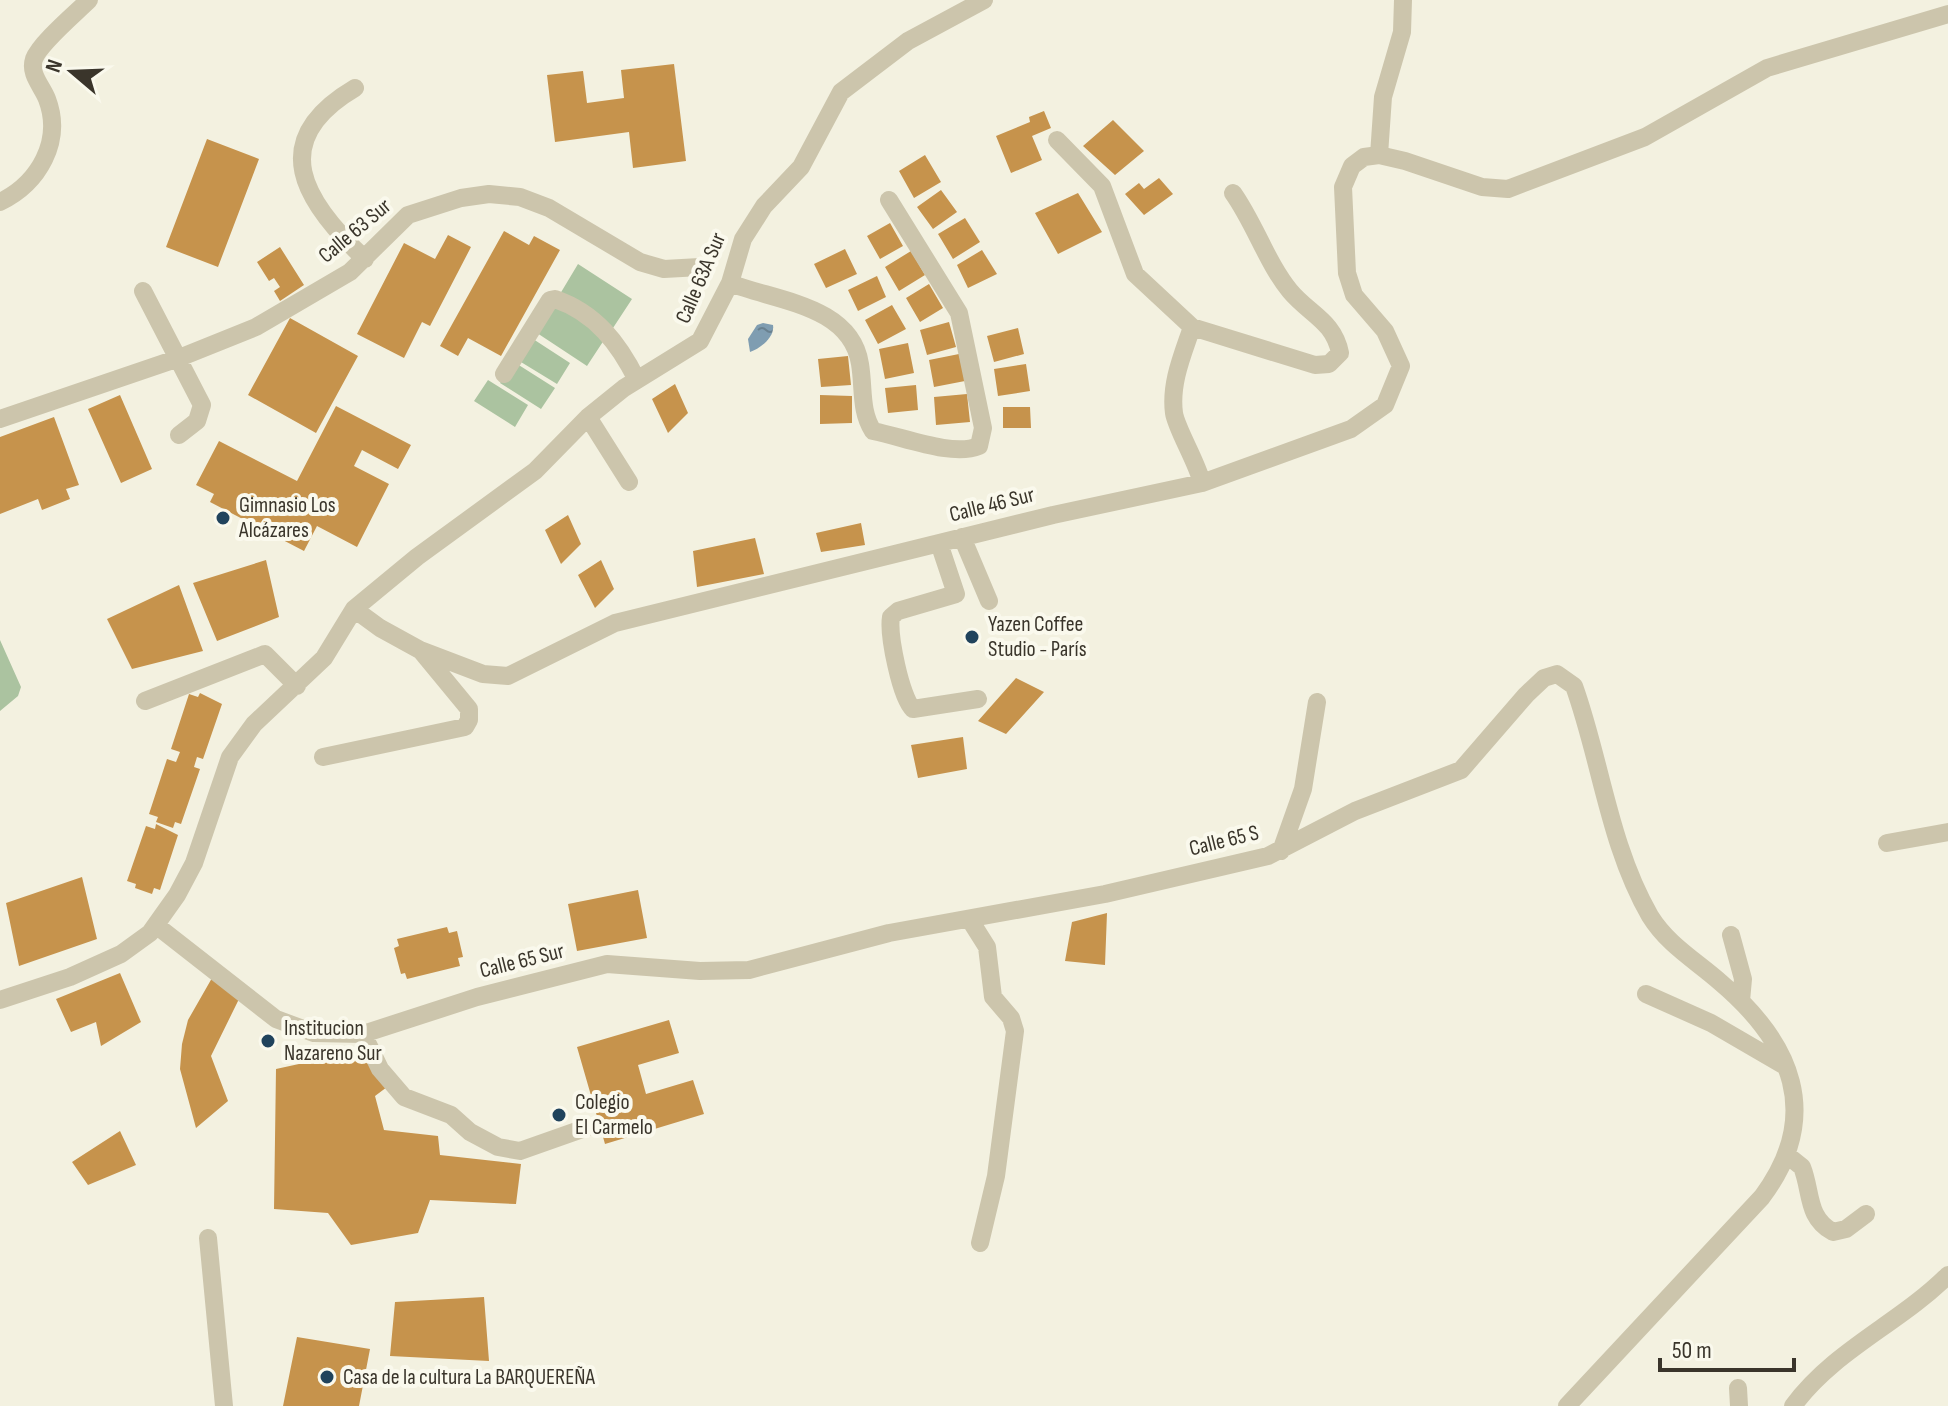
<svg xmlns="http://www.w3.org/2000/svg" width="1948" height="1406" font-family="'Sofia Sans Condensed',sans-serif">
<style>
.green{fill:#abc3a0}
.water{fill:url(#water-ripples)}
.building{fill:#c6934c}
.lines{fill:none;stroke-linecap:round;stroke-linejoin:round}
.minor{stroke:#ccc5ac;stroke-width:18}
.poi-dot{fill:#20435c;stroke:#faf9ed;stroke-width:3}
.labels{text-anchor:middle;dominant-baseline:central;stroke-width:8;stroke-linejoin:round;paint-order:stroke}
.street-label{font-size:22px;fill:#3a352b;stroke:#faf9ed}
.poi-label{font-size:22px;fill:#3a352b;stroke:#faf9ed;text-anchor:start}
</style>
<defs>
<pattern id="water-ripples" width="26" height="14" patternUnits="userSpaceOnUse" patternTransform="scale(2)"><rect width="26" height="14" fill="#7f9db1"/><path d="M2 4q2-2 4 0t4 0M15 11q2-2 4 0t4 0" fill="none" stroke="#698190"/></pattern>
</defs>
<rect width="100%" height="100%" fill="#f3f1e0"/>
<path class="green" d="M578,264L632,299L613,328L560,294Z
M553,302L606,337L587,366L534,331Z
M530,337L570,363L557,384L516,359Z
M514,362L555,388L541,409L500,383Z
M488,380L528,405L515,427L474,401Z
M0,640L21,687L18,696L0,711Z"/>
<path class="water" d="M763,323L773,325C775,337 761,348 750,352L748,339L757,325Z"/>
<path class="building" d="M674,64L686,161L633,168L629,132L555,142L547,75L583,71L587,103L624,98L621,70Z
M1044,111L1051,128L1032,136L1042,160L1011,173L996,136L1030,122L1029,117Z
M1113,120L1144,151L1115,175L1083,146Z
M207,139L259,159L218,267L166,247Z
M925,155L941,182L914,198L899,171Z
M1159,178L1173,194L1144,215L1125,194L1139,183L1144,189Z
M941,190L957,212L933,229L917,207Z
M1078,193L1102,232L1058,254L1035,213Z
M965,218L980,242L953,259L938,234Z
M890,223L903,246L880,259L867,236Z
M504,231L529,245L534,236L560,250L501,356L468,338L458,356L440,346Z
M448,235L471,247L430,326L422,322L404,358L357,334L404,243L435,259Z
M280,247L304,285L280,301L274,291L280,287L274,278L269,281L257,262Z
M845,249L857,274L826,288L814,264Z
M982,250L997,274L968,288L957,265Z
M911,251L925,275L899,291L885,267Z
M877,276L886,297L858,311L848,290Z
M929,284L943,308L920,322L906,298Z
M892,305L906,329L878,344L865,320Z
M290,318L358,356L316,433L248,395Z
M949,322L956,347L927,355L920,330Z
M1018,328L1024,354L994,362L987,336Z
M908,343L914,373L885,379L879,349Z
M959,354L965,381L934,387L929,360Z
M848,356L851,385L821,387L818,359Z
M1026,364L1030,391L998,396L994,369Z
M675,384L688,413L668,433L652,399Z
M916,385L918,410L888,413L885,388Z
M967,394L970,422L936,425L934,397Z
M120,395L152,469L121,483L88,409Z
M820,395L852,396V423L820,424Z
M336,406L411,445L398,469L362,450L354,466L389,484L357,547L317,526L304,551L210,502L214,494L196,485L219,441L297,481Z
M1003,407H1030L1031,428H1003Z
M54,417L79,485L66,489L70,499L42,510L38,499L0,514V437Z
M568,515L581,544L561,564L545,530Z
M861,523L865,545L821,552L816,533Z
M755,538L764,574L697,587L693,551Z
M266,560L279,617L217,641L193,583Z
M601,560L614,589L595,608L578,575Z
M179,585L203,651L132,669L107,619Z
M1016,678L1044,692L1006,734L978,721Z
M200,693L222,704L203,759L197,757L194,767L200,769L181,824L175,822L173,828L156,822L158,817L149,814L167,759L176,762L180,752L171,749L189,694L198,697Z
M963,737L967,769L918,778L911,745Z
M156,824L178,835L160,890L154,888L152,894L135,888L136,884L127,881L146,826L155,829Z
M82,877L97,939L19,966L6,903Z
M638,890L647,938L577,951L568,904Z
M1107,913L1105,965L1065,961L1072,922Z
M447,927L449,933L457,931L463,957L458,958L460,966L407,979L405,973L401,974L394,948L399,946L397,939Z
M120,973L141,1022L101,1046L96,1022L71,1032L56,999Z
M212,978L239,999L211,1056L228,1101L196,1128L180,1069L182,1044L188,1020Z
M669,1020L679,1053L638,1065L646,1094L693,1080L704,1114L605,1144L577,1047Z
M363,1050L387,1087L375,1096L384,1130L438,1136L440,1155L521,1164L516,1204L430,1200L418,1233L351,1245L328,1213L274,1209L276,1069Z
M120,1131L136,1165L88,1185L72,1162Z
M484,1297L489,1361L390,1356L395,1302Z
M297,1337L370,1349L359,1406H283Z"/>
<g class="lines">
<path class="minor" d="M355,88C265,141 304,202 365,259
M1057,140L1102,186L1135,274L1192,327L1315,365L1329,364L1340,353C1334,321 1309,314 1290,291C1267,263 1255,224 1233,193
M1379,155L1383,97L1402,32L1403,0
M0,202C39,183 63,141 47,99C42,86 29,74 34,59C40,43 76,13 89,0
M730,283C775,301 851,305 860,364C864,388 860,411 873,431C904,437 952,457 979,446L983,428L959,313L889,200
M143,291L202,405L197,421L179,435
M1192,327C1183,354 1170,383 1174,413C1176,428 1197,462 1202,483
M504,374L550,300L555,299C596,313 619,344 637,380
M588,417L629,482
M0,419L179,358L256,327L350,272L408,215L461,198L489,194L520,197L549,208L640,262L664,269L700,267
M962,537L989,601
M939,543L956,594L898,611L891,617C888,635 901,698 913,709L978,699
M354,609L380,628L420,650L483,674L508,676L615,623L1053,515L1202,483L1351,429L1385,405L1401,366L1385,331L1354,295L1347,273L1343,187L1352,166L1364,157L1379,155L1405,161L1482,187L1508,189L1645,137L1767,68L1948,14
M145,701L265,654L297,686
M323,757L465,727L469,720V709L422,652
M1887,843L1948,832
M1281,851L1303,789L1317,702
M970,920L987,947L993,997L1011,1018L1015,1031L996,1176L980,1243
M157,926L276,1019L314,1033L363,1034L477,997L607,964L700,971L749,970L889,933L1105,894L1268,856L1355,811L1461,770L1526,695L1544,678L1557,674L1574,686C1601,761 1609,845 1650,916C1668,945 1695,960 1720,982C1792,1043 1823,1115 1762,1197L1567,1406
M1731,935L1743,979L1741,1001
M1646,994L1711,1023L1785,1066
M0,1000L70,977L121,954L150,933L177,895L194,863L230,757L254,724L324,658L354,609L417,557L535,471L588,417L624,388L700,341L730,283L743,239L764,206L801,167L841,92L908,41L984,0
M363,1034L380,1069L404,1097L451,1115L470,1132L498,1147L520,1151L588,1127
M1787,1155L1802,1167C1812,1192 1806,1217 1833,1232L1846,1229L1866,1214
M208,1238L224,1406
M1738,1388L1739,1406
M1793,1406C1834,1350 1900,1323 1948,1275"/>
</g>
<g class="poi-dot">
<circle cx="223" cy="518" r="8"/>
<circle cx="972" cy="637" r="8"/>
<circle cx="268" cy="1041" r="8"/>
<circle cx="559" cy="1115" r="8"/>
<circle cx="327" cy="1377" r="8"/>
</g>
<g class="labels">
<g class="street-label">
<text transform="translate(355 231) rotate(-40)">Calle 63 Sur</text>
<text transform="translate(701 278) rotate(-67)">Calle 63A Sur</text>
<text transform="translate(992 505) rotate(-14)">Calle 46 Sur</text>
<text transform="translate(1224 841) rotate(-14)">Calle 65 S</text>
<text transform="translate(522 961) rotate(-14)">Calle 65 Sur</text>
</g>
<g class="poi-label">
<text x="239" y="505">Gimnasio Los<tspan x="239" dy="25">Alcázares</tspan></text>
<text x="988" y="624">Yazen Coffee<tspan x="988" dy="25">Studio - París</tspan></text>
<text x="284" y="1028">Institucion<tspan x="284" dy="25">Nazareno Sur</tspan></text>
<text x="575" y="1102">Colegio<tspan x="575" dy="25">El Carmelo</tspan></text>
<text x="343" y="1377">Casa de la cultura La BARQUEREÑA</text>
</g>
</g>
<g transform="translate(72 72) rotate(289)" stroke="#faf9ed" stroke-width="6" paint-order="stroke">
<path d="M0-6L14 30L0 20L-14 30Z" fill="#3a352b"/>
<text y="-12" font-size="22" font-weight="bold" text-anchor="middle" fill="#3a352b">N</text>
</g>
<path d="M1660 1358v12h134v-12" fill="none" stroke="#3a352b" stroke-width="4"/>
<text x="1672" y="1358" font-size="24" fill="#3a352b" stroke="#faf9ed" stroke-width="6" paint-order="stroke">50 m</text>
</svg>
